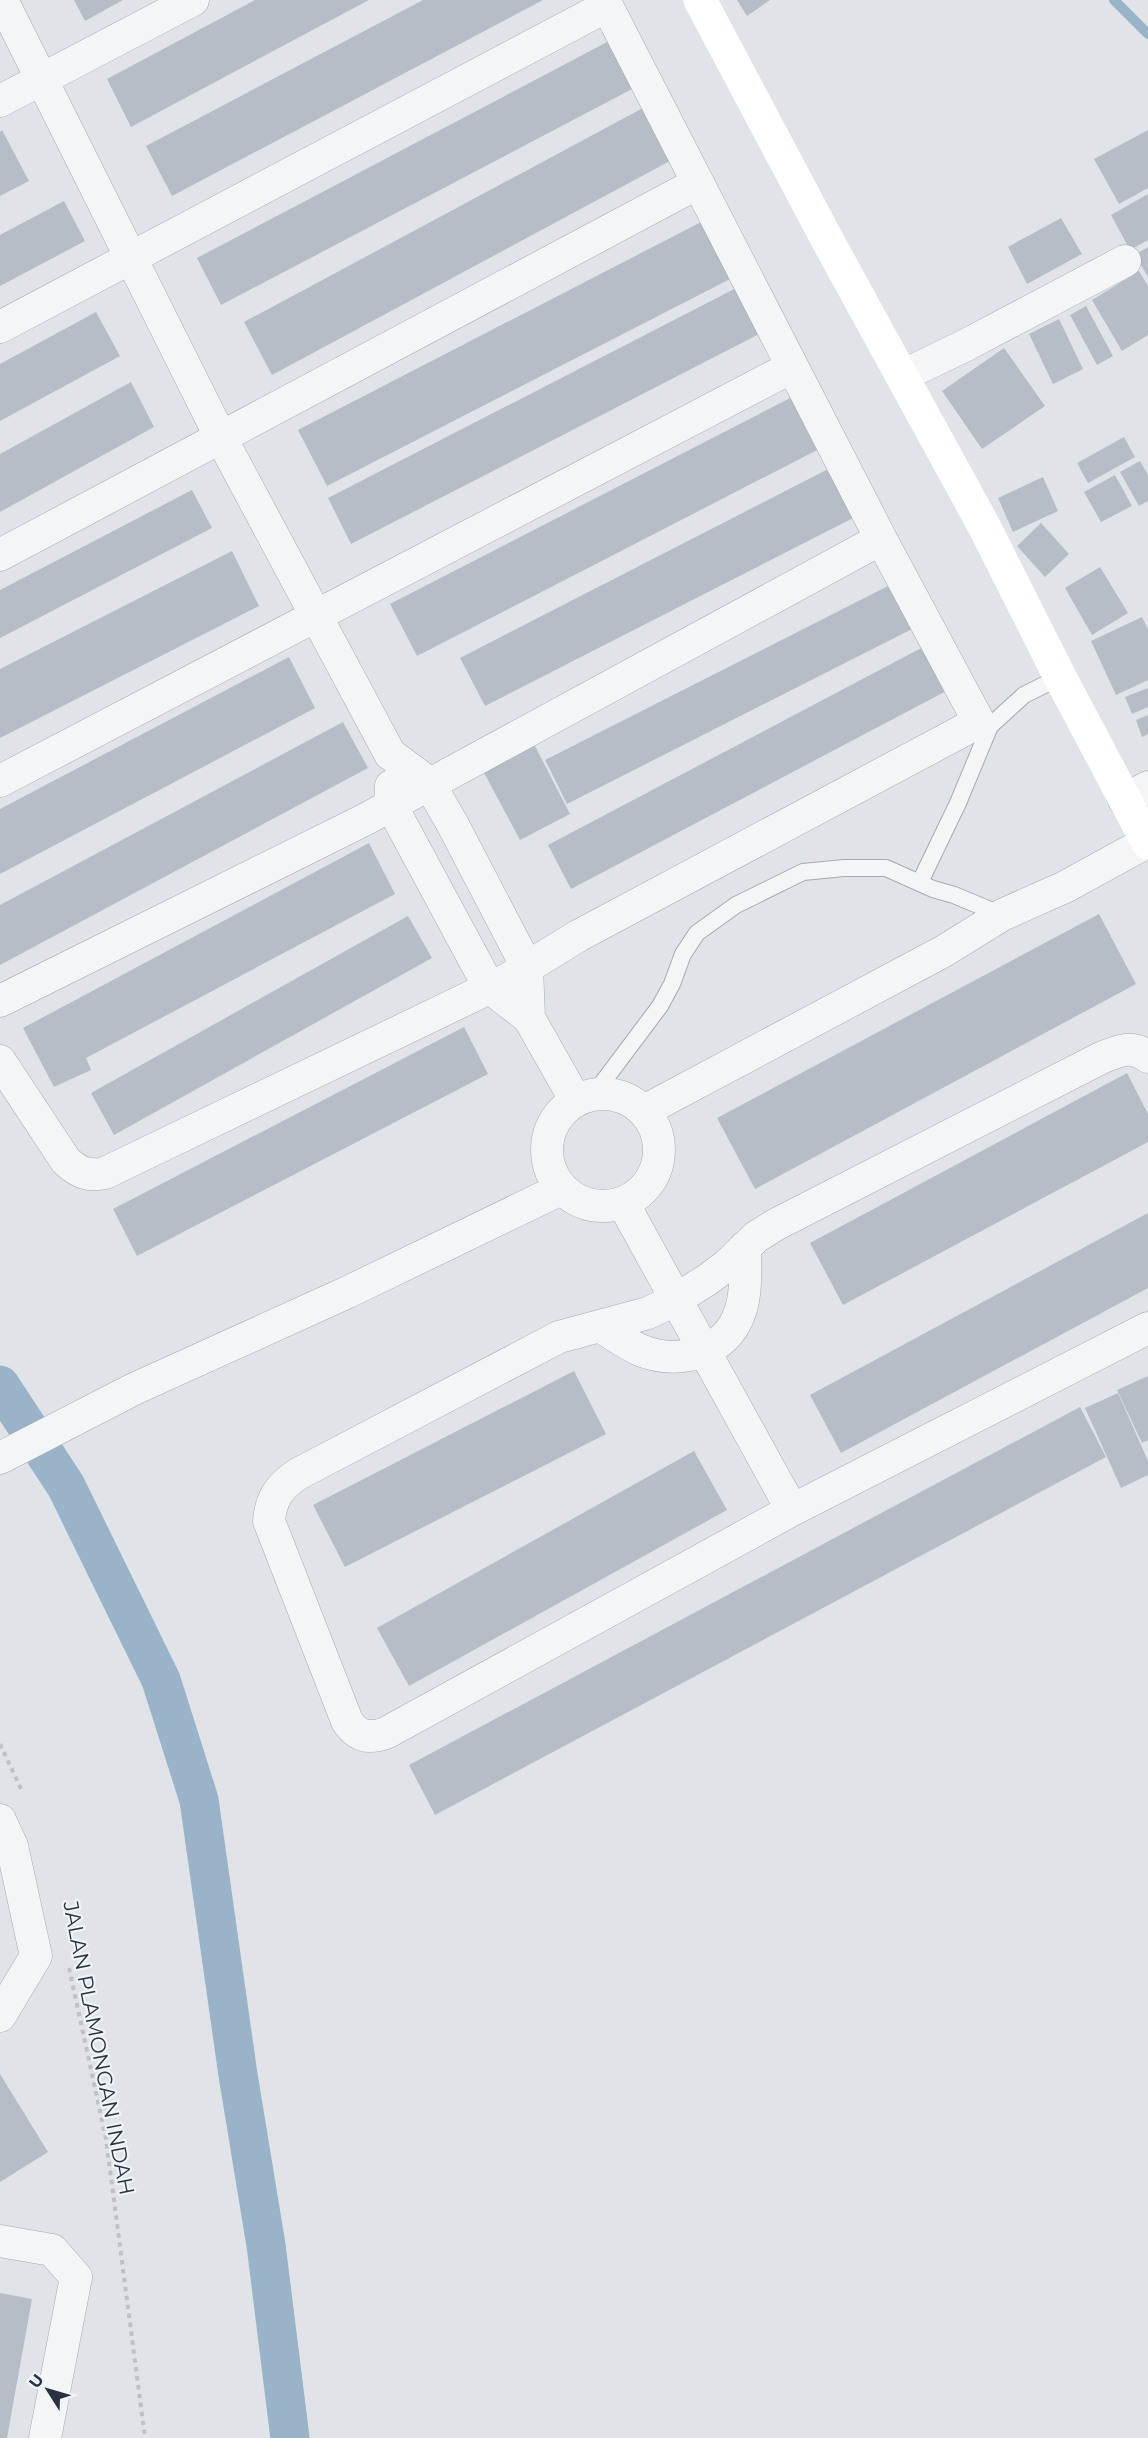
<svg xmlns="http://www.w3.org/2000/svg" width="1148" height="2438" font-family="Montserrat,sans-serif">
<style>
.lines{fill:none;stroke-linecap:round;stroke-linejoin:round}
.stream{stroke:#9bb3c9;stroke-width:10}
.canal{stroke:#9bb3c9;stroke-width:39}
.building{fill:#b7bdc6}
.service-casing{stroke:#a5abb3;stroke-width:18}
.minor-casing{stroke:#a5abb3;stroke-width:33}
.path{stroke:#bec2c8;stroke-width:4;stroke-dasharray:4.5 4.5;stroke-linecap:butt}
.service{stroke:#f3f5f7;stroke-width:16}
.minor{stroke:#f3f5f7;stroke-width:32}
.secondary{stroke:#fff;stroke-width:33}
.labels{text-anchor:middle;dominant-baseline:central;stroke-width:4.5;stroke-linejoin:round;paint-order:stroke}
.street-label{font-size:21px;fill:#293241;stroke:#f0f3f7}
</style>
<rect width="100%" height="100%" fill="#e0e4e9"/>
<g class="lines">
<path class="stream" d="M1114,0L1148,34"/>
<path class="canal" d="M0,1385L66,1486L161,1680L199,1800L238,2075L266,2245L290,2438"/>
</g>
<path class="building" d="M74,0H123L85,21Z
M255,0H369L131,127L107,79Z
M423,0H543L172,196L146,146Z
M737,0H770L747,16Z
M609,41L634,88L221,305L197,258Z
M643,108L670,161L272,375L244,322Z
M2,130L29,181L0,196V132Z
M1148,130V188L1119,204L1094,159Z
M1148,194V240L1130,250L1111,215Z
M64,201L85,241L0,286V235Z
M1061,218L1082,254L1027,284L1008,247Z
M705,220L734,277L327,486L298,430Z
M1148,247V277L1135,255Z
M1139,271L1148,286V335L1122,351L1092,300Z
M740,286L763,332L351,544L328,498Z
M1086,306L1113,356L1097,365L1070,315Z
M96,312L120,356L0,421V364Z
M1059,319L1083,369L1053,384L1029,334Z
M1004,348L1045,406L982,449L942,391Z
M131,382L154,427L0,512V454Z
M796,395L823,447L417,656L390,604Z
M1124,437L1135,457L1088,483L1077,463Z
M1140,461L1148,475V501L1139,506L1120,472Z
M832,467L857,516L485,706L460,658Z
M1115,475L1132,506L1101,522L1084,492Z
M1043,477L1058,511L1013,532L998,498Z
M192,490L212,528L0,638V590Z
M1041,523L1069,554L1045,577L1017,546Z
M232,551L259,606L0,738V669Z
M1100,567L1128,613L1092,635L1065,588Z
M894,583L916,627L567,804L545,760Z
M1142,617L1148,629V680L1116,695L1091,641Z
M927,645L950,689L571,889L548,845Z
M289,657L315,708L0,874V809Z
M1148,688V707L1132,714L1125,697Z
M1148,715V734L1142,737L1136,720Z
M343,722L368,768L0,965V905Z
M533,742L570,814L520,840L482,769Z
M369,843L395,894L86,1058L91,1070L54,1087L23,1028Z
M1099,914L1136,984L755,1189L717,1118Z
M408,916L432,958L114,1135L91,1093Z
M464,1027L488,1074L137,1256L113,1209Z
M1127,1073L1148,1114V1142L843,1305L810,1243Z
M1148,1213V1288L841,1453L810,1395Z
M574,1371L606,1434L345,1567L313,1505Z
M1148,1376V1440L1142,1443L1117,1390Z
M1118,1393L1148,1461V1475L1121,1488L1085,1408Z
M1080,1407L1106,1457L435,1815L409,1765Z
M694,1451L727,1510L409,1686L377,1628Z
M0,2074L48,2152L0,2182Z
M0,2293L32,2299L7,2438H0Z"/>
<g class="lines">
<defs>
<path id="service" d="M920,882L958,803L990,726L1024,695L1060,677
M594,1094L660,1006L672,984L683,954L697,933L736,905L803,872L844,868H886L933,889L954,895L1002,915"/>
<path id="minor" d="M2,0L221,438L390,754L429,783L453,825L527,967L529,1018
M0,101L193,0
M0,327L607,6
M902,376L966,345L1125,261
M0,555L698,183
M0,781L792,367
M391,786V805L489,987L529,1018L576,1101
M1124,800L1148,787
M0,1001L364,820L881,539
M0,1061L66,1161C78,1172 88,1177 105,1173L508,979L578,936L979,722L881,539L604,0
M547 1150a56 56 0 1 1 112 0a56 56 0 1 1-112 0Z
M644,1111L944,951L1002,915L1065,887L1147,842
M623,1203L792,1510L1148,1328
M600,1326C613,1334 626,1344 640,1350C678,1366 727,1353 740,1312C747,1292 745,1268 745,1247
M0,1458L134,1389L348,1292L561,1189
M792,1510L386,1733C369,1739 357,1737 347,1721L269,1521C271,1498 279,1487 298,1474L559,1337L648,1313L675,1300L707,1280L727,1265L756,1237L775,1225L1101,1058C1118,1051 1132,1044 1148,1057
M0,1820L12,1846L36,1956L0,2016
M0,2241L52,2250L76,2277L45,2438"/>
</defs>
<use href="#service" class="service-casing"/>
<use href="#minor" class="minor-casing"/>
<path class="path" d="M0,1744L23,1793
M69,1968L106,2139L145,2438"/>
<use href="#service" class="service"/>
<use href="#minor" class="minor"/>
<path class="secondary" d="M700,0L829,243L984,526L1060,677L1148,843"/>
</g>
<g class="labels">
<g class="street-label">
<text transform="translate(99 2048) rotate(79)">JALAN PLAMONGAN INDAH</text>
</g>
</g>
<g transform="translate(48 2390) rotate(307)" stroke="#f0f3f7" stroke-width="4.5" paint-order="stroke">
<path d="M0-4.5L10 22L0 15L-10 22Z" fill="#293241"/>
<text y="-9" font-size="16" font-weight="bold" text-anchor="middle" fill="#293241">U</text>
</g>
</svg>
